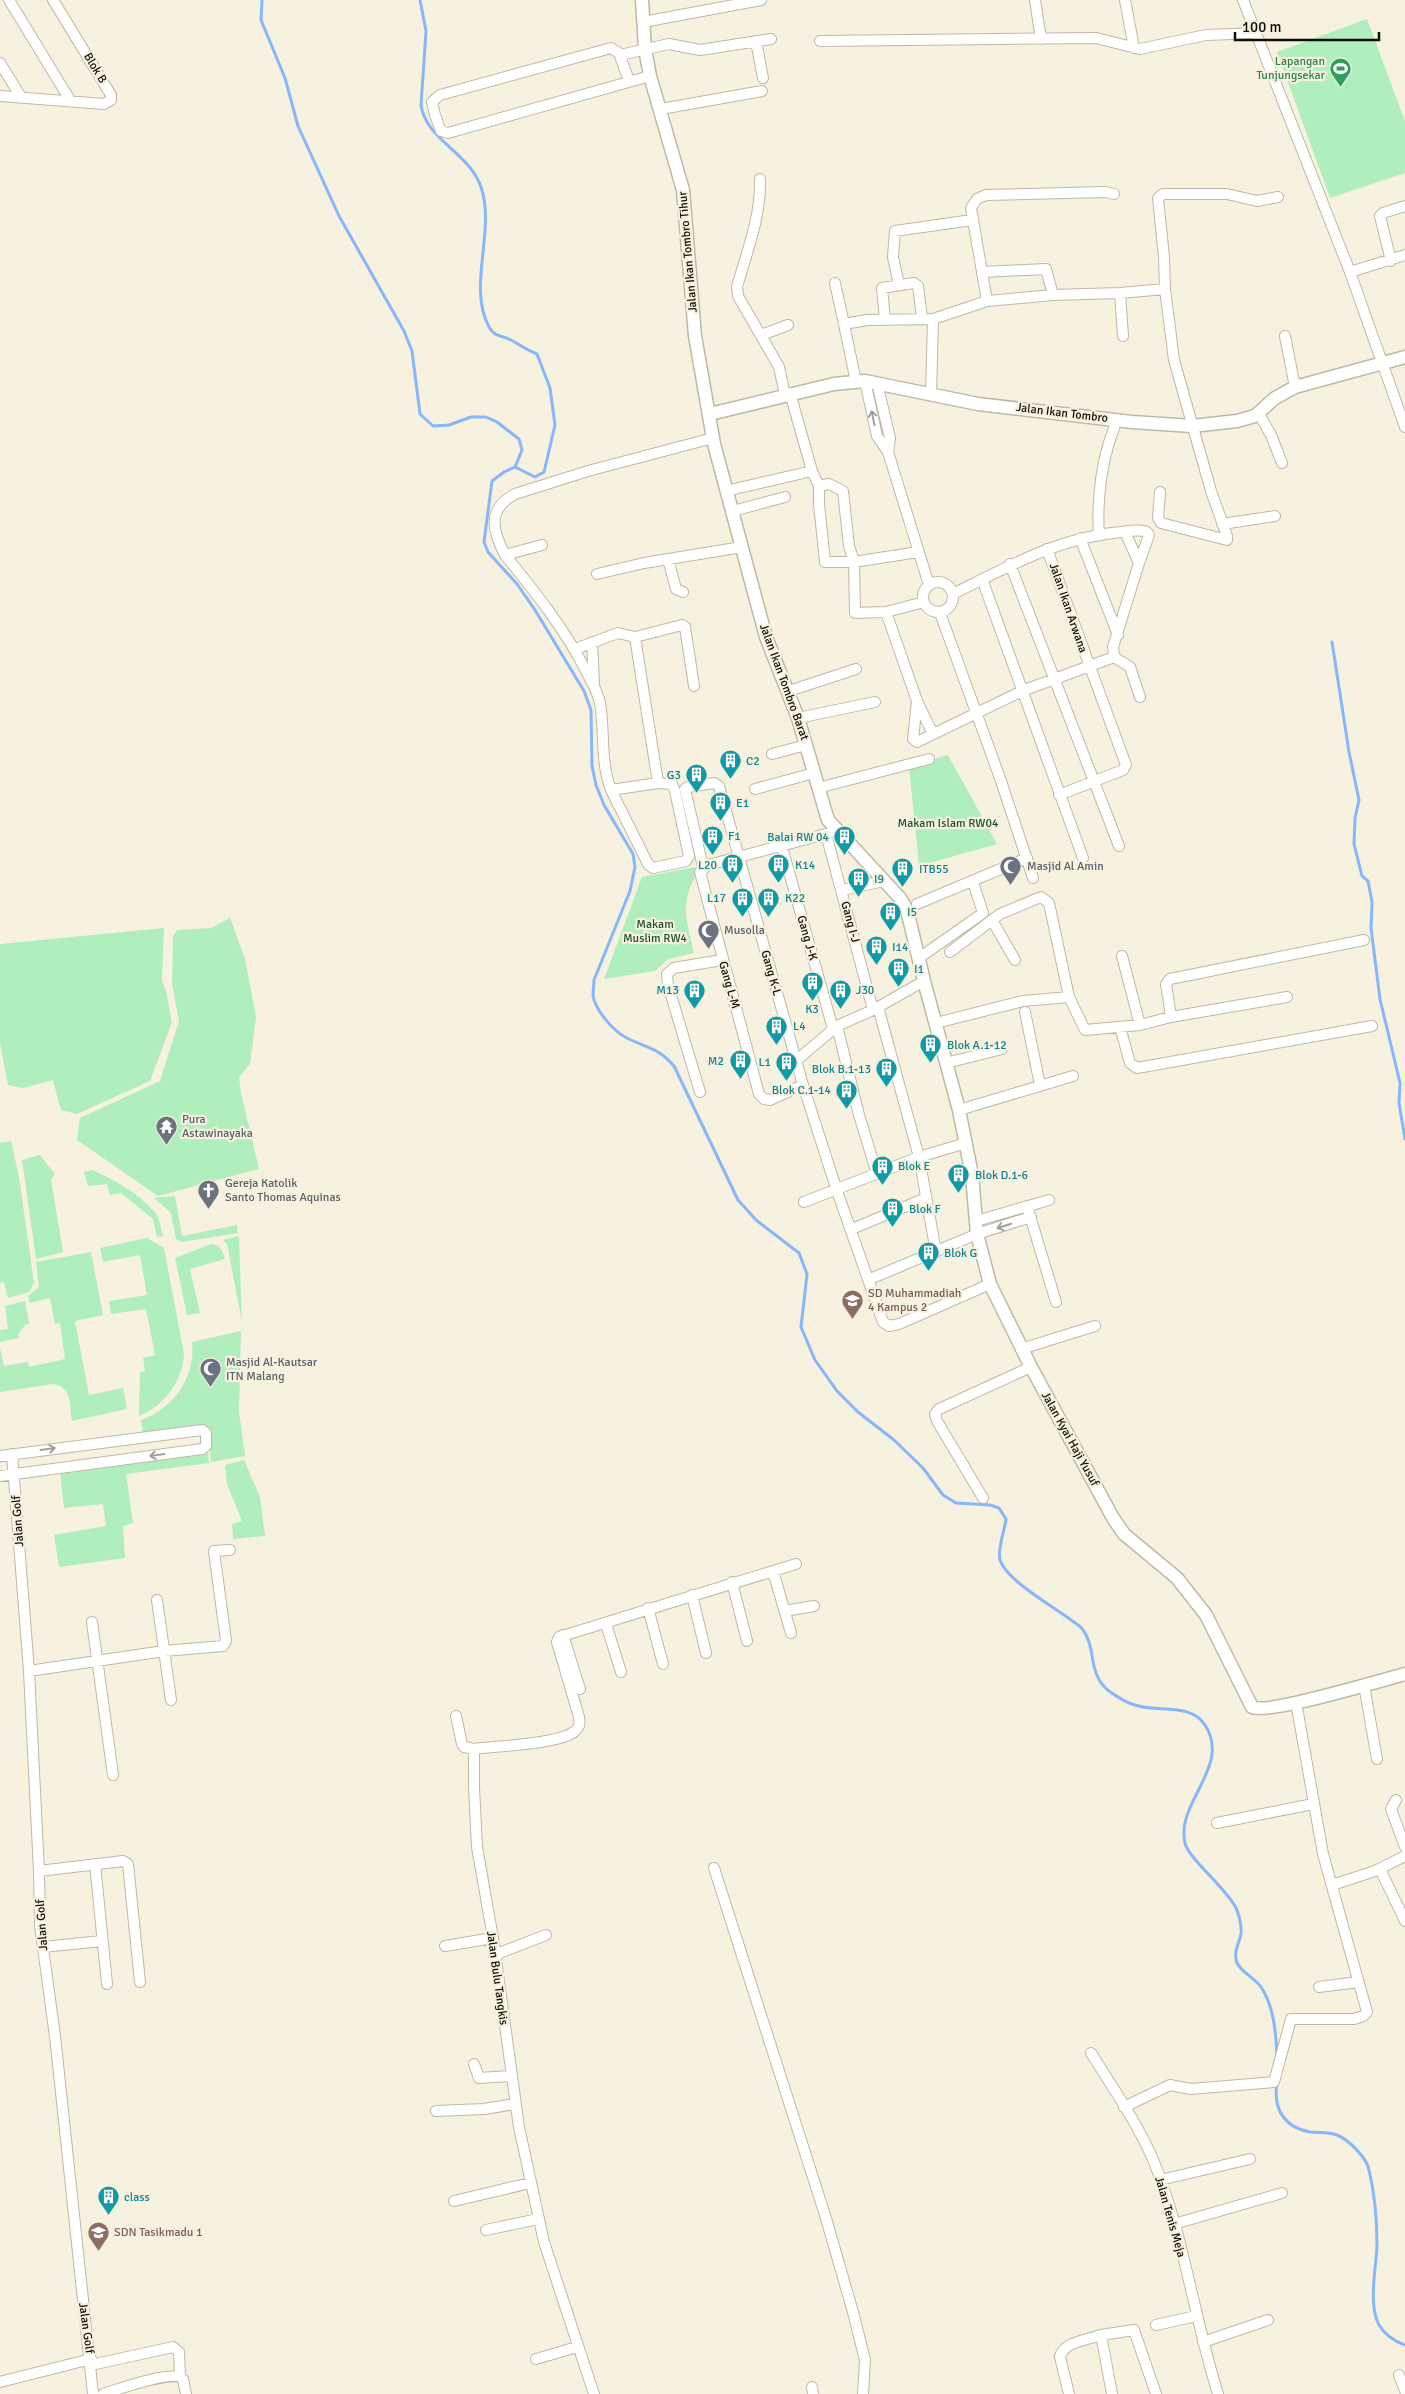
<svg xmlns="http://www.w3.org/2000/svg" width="1405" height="2394" font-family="Signika,sans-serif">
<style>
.green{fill:#b0eebd}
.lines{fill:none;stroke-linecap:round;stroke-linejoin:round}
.stream{stroke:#87b7fa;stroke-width:3}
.minor-casing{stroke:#beb9a7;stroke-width:12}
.tertiary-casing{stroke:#beb9a7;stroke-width:15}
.minor{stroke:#fff;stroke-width:10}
.tertiary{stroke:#fff;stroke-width:12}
.oneway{stroke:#9f9f9c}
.labels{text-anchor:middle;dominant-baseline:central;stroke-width:4.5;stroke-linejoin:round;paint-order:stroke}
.leisure-label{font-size:12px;fill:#27864d;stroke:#f7f2df;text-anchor:end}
.street-label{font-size:12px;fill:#100e08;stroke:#f7f2df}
.culture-label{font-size:12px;fill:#0d838f;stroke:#f7f2df;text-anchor:start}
.park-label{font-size:12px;fill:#1c512c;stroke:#f7f2df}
.worship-label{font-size:12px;fill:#5b616d;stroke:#f7f2df;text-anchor:start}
.education-label{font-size:12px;fill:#785e54;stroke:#f7f2df;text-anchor:start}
</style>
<rect width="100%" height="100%" fill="#f7f2df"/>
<path class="green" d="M1367,19L1405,121V173L1330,198L1277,52Z
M948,755L997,844L919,866L909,767Z
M695,867L697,874C679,902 687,923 694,953L668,959L655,971L604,979L642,877Z
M230,918L245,959L256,1017L250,1064L239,1077L241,1093L259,1169L158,1196L77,1140L80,1118L160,1081L179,1021L172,984L173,937L177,930L211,928Z
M164,928L162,980L166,991L172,1022L150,1081L77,1114L61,1110L53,1080L23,1088L8,1085L0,1043V944Z
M11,1141L19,1177L34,1283L29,1292L8,1298L4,1282L0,1283V1143Z
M40,1155L55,1174L51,1180L63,1252L36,1259L22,1160Z
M92,1170C113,1179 142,1195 156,1214C160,1220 161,1229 163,1236L157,1237L153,1219L121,1193L110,1195L107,1184L88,1186L84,1172Z
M175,1196L182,1236L237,1225L238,1233L182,1242L176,1239L171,1213L154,1198Z
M239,1236L242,1322L227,1244L223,1240Z
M147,1238L164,1248L184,1354C183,1381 163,1407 139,1416L140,1372L145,1371L143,1358L155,1355L146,1309L111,1314L109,1301L147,1295L140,1255L103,1262L100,1248Z
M211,1244C221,1245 222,1250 225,1259L190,1269L200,1313L187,1315L175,1258Z
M91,1252L103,1315L75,1321L89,1395L123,1388L127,1409L72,1421C69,1404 73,1387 53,1384L0,1392V1348L4,1366L28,1362L29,1367L65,1359L60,1323L55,1324L50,1298L30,1303L28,1296L39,1287L36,1262Z
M25,1301L29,1324L25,1325L18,1334L19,1338L0,1342V1330L8,1329L5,1306Z
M241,1331L239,1411L245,1456L211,1462L208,1429L203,1425L143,1434L141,1420C173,1409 196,1377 192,1342Z
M208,1451L209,1463L126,1474L133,1523L123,1526L125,1558L59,1567L54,1535L106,1526L103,1504L64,1508L60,1471Z
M244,1460L260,1497L265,1536L233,1539L232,1524L242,1521L227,1484L225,1465Z"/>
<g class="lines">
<path class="stream" d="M262,0L261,20L285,78L298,126L339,216L404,331L412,351L420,414L433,426L449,425L471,417H486L497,422L519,439L522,450L515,467L504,472L492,481L484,542L488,552L517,584L535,610L584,691L591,710L592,766L596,785L604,805L633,854L635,867L630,891L594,980C594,985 593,991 593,996C596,1011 614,1032 627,1038C649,1049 657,1047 674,1066L738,1200L756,1220L799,1253L807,1274L801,1327L815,1360L837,1391L858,1412L894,1440L923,1468L943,1495L956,1503L990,1505L999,1508L1006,1519C1005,1530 997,1549 1000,1560C1007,1581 1053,1606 1071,1620C1075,1623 1081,1626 1083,1630C1097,1649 1087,1674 1109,1691C1116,1696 1127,1703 1135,1705C1157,1713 1190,1702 1205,1725C1232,1766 1175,1803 1185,1843C1188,1858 1227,1889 1236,1908C1239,1914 1242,1928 1241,1934C1239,1944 1233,1952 1237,1963C1242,1973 1255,1978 1261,1987C1274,2006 1276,2034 1277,2056
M420,0L426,31L421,105C426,140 469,152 481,187C496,231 467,286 489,327C495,338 503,335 511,340C520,345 527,350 537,354L550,388L555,425L544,472L535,477L515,467
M1332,642L1349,752L1359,800L1355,818L1354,844L1362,876L1368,881L1372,902L1371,928L1380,999L1400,1083L1399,1103L1405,1139
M1277,2082C1273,2108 1283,2127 1310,2132C1318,2133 1329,2132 1337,2135C1349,2140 1367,2158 1369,2170C1375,2195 1377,2220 1377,2246C1376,2268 1368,2305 1379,2325C1385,2335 1394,2341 1405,2345"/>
<defs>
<path id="minor" d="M9,0L70,100
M1035,0L1041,39
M1125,0L1134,48
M1243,0L1350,272L1405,427
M643,22L761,0
M756,41L763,78
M820,41L1096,38L1140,49L1206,35L1257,33
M620,55L669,44L700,50L771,39
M0,63L21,97
M629,81L619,53L611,48L440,95L432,102L435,115L441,131L448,133L650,76
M0,96L104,104L111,100V95L53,0
M661,109L762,91
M760,179C761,217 747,251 737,287L738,296L779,367L785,395
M1391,261L1380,216L1383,213L1405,206
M982,272L1046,269L1053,295
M1350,272L1405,255
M835,283L844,324
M899,285L893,257L895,231L972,220
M1120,293L1123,336
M987,301L971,208L977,199L986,195L1105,192L1114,194
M885,320L882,288L914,283L918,286L922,318
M761,335L788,325
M1285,336L1295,387
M865,381L877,436L888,452
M856,382L844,324L867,320L933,319L987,301L1053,295L1120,293L1165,289
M877,383L890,438L888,452L929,585
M790,393L812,471L819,486V504L825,562H854L918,552
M931,395L933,319
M1259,414L1271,435L1282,463
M819,486L829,484L843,491L849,546L854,562L855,613L886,612L924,602
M726,491L812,471
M1160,492L1158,518L1161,523
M733,511L785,497
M1161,523L1227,540V536L1211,491L1174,360L1165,289L1164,257L1158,198L1163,194H1227L1257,201L1278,197
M1222,524L1275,516
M1099,534C1097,510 1100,474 1107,450C1109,440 1114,431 1116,420
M1080,538L1118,635
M1047,549L1126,765L1123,770L1059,795
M505,555L542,545
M668,559L676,589L683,592
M1010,564L1119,846
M597,574L644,563L742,547
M982,579L1083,858
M923 597a15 15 0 1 1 30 0a15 15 0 1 1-30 0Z
M953,594C1007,567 1060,537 1121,532C1129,531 1140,529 1147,532L1149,535L1139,563
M886,612L917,701L913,739L917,742L1022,691L1114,657L1113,647L1139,563L1125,532
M940,613L1000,778L1033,878
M635,637L658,783
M592,642L594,683
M575,649L618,633L635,637L682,625L685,627L694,686
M1114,657L1130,667L1140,697
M789,691L856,669
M917,701L933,734
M798,718L875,702
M772,754L806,745
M818,788L929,759
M755,789L814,773
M611,790L658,783L672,784L675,791L689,856L686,861L653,868L648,864L611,790C600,761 605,732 600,703C598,692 591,681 586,671C565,629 535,592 505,555C492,530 487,509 515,494L588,471L713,438
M826,834L873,1010
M782,847L833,1029
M703,867L685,789L688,787L714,783L719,786L803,1085L837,1191L883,1322L889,1326L899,1324L990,1284
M842,890L884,881
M917,904L1027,858
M992,920L1015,960
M950,952L1000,914L1041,897L1049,903L1069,997L1085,1030L1140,1025L1171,1017L1287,997
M1122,956L1140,1025
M919,958L983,913L973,882
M878,1007L919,1157L936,1252
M1025,1012L1040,1085
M1171,1017L1166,984L1170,979L1364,940
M936,1023L1023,1001L1069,997
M837,1026L859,1115L877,1174
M1120,1027L1130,1063L1137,1068L1372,1026
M797,1060L837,1026L873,1010L924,981
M946,1063L1002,1049
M803,1085L770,1100L764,1099L759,1094L700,872L708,865L837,831
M700,1092L668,985L667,974L674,968L722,960
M959,1110L1073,1076
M804,1202L919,1157L966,1143
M1027,1206L1056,1302
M976,1221L1049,1200
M852,1229L926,1198
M870,1279L977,1234L1031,1217
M1021,1349L1095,1326
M12,1454L29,1671L39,1871L40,1926L55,2036L93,2394
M0,1456L202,1430L206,1433V1446L202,1449L0,1476
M983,1498L937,1421L935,1414L939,1409L1031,1367
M773,1571L791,1633
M732,1582L747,1641
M692,1595L706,1653
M157,1600L171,1700
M648,1608L663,1664
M785,1611L814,1606
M92,1622L113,1775
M606,1624L621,1672
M563,1635L580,1689
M29,1671L164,1651L223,1646L226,1641L214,1551L230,1550
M1364,1685L1377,1759
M456,1716L462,1744L464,1747L474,1749
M1396,1800L1391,1809L1405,1847
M1217,1823L1313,1804
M95,1864L107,1984
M714,1868L825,2215L853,2312L865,2360L863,2394
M1380,1869L1405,1921
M39,1871L115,1862L123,1861L128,1864L140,1982
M1332,1885L1375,1871L1405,1856
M445,1946L493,1938
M43,1947L102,1941
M494,1955L546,1935
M1319,1987L1358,1982
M1091,2053C1113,2088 1138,2124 1154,2162C1184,2236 1194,2318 1218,2394
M474,2064L479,2078L511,2076
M1124,2107L1170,2085L1191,2089L1274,2082L1291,2019H1354L1363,2016L1367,2012L1323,1854L1296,1702
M436,2111L484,2109L515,2104
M1160,2180L1250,2159
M454,2201L530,2183
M1174,2224L1282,2193
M486,2230L538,2219
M1156,2325L1196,2316
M1101,2335L1134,2330L1156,2394
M1203,2342L1268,2320
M536,2359L577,2347
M91,2365L173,2347L179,2352L180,2376
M1399,2375L1405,2391
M0,2382L91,2359
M812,2387L813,2394
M103,2394C116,2390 175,2369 183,2379L186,2394
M594,2394L544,2242L519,2127L493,1938L477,1847L474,1787V1749C495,1746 561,1744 575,1731C580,1727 580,1723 579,1717L557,1642L559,1637L796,1564
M1069,2394L1060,2357C1063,2342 1087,2340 1101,2335L1112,2394"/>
<path id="tertiary" d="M642,0L645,49L650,76L683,190L695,336L714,444L766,637L798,718L828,820L900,898L907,910L924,981L959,1110L972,1175L977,1234L990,1284L1031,1367L1113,1518L1124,1534L1177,1578L1206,1615L1252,1707C1266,1715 1383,1680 1405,1674
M710,414L834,384L865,381L978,404L1132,422L1192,426L1237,421L1255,416L1275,398L1295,387L1405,357"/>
</defs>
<use href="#minor" class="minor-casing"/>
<use href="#tertiary" class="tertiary-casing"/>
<use href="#minor" class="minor"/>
<use href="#tertiary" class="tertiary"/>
</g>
<defs><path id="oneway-shaft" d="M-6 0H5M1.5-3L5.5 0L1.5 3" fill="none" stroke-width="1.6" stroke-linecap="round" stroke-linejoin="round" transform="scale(1.25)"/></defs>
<g class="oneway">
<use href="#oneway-shaft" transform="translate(873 418) rotate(-102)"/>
<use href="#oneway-shaft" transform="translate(1004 1226) rotate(162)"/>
<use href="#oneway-shaft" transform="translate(48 1449) rotate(-8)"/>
<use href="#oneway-shaft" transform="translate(157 1455) rotate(172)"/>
</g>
<defs>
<symbol id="stadium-pin" viewBox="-11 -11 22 30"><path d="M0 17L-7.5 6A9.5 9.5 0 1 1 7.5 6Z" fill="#2e9e5b" stroke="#f7f2df"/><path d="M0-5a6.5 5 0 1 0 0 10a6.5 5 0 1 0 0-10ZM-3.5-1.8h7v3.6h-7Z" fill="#fff"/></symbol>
<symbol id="building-pin" viewBox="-11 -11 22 30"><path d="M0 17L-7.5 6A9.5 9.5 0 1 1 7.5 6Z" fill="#0f9aa8" stroke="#f7f2df"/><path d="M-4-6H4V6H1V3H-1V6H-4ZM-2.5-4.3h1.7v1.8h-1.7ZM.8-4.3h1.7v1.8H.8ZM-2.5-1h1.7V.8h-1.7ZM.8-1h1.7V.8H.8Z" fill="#fff"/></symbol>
<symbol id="mosque-pin" viewBox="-11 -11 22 30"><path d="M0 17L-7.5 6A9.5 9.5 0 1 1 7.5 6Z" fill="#6b7280" stroke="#f7f2df"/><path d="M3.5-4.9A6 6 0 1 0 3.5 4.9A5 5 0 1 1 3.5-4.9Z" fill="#fff"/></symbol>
<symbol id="temple-pin" viewBox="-11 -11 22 30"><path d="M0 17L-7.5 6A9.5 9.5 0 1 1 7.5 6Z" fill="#6b7280" stroke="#f7f2df"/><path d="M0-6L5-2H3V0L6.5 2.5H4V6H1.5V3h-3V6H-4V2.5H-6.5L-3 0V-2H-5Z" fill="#fff"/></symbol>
<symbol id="church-pin" viewBox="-11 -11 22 30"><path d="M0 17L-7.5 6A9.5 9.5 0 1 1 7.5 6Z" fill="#6b7280" stroke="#f7f2df"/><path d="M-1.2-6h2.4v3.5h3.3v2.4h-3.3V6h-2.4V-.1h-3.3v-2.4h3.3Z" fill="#fff"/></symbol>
<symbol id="school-pin" viewBox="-11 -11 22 30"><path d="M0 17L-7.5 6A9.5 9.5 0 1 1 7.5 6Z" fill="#8d6e63" stroke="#f7f2df"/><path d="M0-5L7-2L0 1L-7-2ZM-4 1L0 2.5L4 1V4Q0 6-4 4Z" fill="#fff"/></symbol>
</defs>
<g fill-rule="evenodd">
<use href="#stadium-pin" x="1328" y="56" width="25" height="34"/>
<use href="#building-pin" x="718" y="748" width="25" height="34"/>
<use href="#building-pin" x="684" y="762" width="25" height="34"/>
<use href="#building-pin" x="708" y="790" width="25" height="34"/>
<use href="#building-pin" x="700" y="824" width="25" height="34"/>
<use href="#building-pin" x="832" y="824" width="25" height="34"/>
<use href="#building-pin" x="720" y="852" width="25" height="34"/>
<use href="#building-pin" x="766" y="852" width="25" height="34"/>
<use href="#mosque-pin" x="998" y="854" width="25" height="34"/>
<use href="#building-pin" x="890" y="856" width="25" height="34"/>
<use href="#building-pin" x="846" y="866" width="25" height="34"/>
<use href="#building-pin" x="730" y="886" width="25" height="34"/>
<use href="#building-pin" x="756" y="886" width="25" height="34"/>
<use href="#building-pin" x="878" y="900" width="25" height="34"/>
<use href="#mosque-pin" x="696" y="918" width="25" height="34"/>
<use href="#building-pin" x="864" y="934" width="25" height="34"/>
<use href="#building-pin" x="886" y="956" width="25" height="34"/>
<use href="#building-pin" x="800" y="970" width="25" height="34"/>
<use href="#building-pin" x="682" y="978" width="25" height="34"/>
<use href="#building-pin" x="828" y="978" width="25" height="34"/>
<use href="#building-pin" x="764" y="1014" width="25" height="34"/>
<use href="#building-pin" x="918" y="1032" width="25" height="34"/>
<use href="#building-pin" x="728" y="1048" width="25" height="34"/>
<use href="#building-pin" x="774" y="1050" width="25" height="34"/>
<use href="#building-pin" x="874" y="1056" width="25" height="34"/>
<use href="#building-pin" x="834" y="1078" width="25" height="34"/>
<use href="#temple-pin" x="154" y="1114" width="25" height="34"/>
<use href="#building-pin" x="870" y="1154" width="25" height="34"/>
<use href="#building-pin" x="946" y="1162" width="25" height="34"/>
<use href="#church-pin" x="196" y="1178" width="25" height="34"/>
<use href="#building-pin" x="880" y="1196" width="25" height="34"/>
<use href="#building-pin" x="916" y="1240" width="25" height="34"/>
<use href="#school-pin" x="840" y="1288" width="25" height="34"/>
<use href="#mosque-pin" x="198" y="1356" width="25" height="34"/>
<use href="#building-pin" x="96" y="2184" width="25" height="34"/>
<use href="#school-pin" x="86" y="2220" width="25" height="34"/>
</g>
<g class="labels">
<g class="leisure-label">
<text x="1325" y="61">Lapangan<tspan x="1325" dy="14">Tunjungsekar</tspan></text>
</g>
<g class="street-label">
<text transform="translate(95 68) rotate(59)">Blok B</text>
<text transform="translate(688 252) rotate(-95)">Jalan Ikan Tombro Tihur</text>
<text transform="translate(1062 413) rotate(7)">Jalan Ikan Tombro</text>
<text transform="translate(1068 608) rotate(71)">Jalan Ikan Arwana</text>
<text transform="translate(784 682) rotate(70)">Jalan Ikan Tombro Barat</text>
<text transform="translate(850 922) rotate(75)">Gang I-J</text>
<text transform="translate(807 938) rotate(74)">Gang J-K</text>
<text transform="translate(771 973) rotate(74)">Gang K-L</text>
<text transform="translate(729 985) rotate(74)">Gang L-M</text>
<text transform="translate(1070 1439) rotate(61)">Jalan Kyai Haji Yusuf</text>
<text transform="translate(18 1521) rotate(-94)">Jalan Golf</text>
<text transform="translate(42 1925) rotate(-94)">Jalan Golf</text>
<text transform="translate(497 1978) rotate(82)">Jalan Bulu Tangkis</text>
<text transform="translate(1170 2217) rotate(74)">Jalan Tenis Meja</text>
<text transform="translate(86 2328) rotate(82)">Jalan Golf</text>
</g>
<g class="culture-label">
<text x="746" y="761">C2</text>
<text x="681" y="775" text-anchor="end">G3</text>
<text x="736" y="803">E1</text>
<text x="728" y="836">F1</text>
<text x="829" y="837" text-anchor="end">Balai RW 04</text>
<text x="717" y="865" text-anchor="end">L20</text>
<text x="795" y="865">K14</text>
<text x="919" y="869">ITB55</text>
<text x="874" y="879">I9</text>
<text x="726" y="898" text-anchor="end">L17</text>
<text x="785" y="898">K22</text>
<text x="907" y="912">I5</text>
<text x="892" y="947">I14</text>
<text x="914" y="969">I1</text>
<text x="679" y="990" text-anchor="end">M13</text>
<text x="856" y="990">J30</text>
<text x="812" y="1009" text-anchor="middle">K3</text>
<text x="793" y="1026">L4</text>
<text x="947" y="1045">Blok A.1-12</text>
<text x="724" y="1061" text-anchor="end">M2</text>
<text x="771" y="1062" text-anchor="end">L1</text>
<text x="871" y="1069" text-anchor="end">Blok B.1-13</text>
<text x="831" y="1090" text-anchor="end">Blok C.1-14</text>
<text x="898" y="1166">Blok E</text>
<text x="975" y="1175">Blok D.1-6</text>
<text x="909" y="1209">Blok F</text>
<text x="944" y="1253">Blok G</text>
<text x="124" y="2197">class</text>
</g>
<g class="park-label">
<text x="948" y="823">Makam Islam RW04</text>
<text x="655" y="924">Makam<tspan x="655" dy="14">Muslim RW4</tspan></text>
</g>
<g class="worship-label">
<text x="1027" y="866">Masjid Al Amin</text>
<text x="724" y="930">Musolla</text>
<text x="182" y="1119">Pura<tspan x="182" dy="14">Astawinayaka</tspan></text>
<text x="225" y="1183">Gereja Katolik<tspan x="225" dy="14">Santo Thomas Aquinas</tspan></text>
<text x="226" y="1362">Masjid Al-Kautsar<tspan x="226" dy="14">ITN Malang</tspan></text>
</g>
<g class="education-label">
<text x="868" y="1293">SD Muhammadiah<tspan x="868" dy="14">4 Kampus 2</tspan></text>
<text x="114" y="2232">SDN Tasikmadu 1</text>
</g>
</g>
<path d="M1235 32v8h144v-8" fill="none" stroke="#100e08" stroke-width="2.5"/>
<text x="1242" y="32" font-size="15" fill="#100e08" stroke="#f7f2df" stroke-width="4" paint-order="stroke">100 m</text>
</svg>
